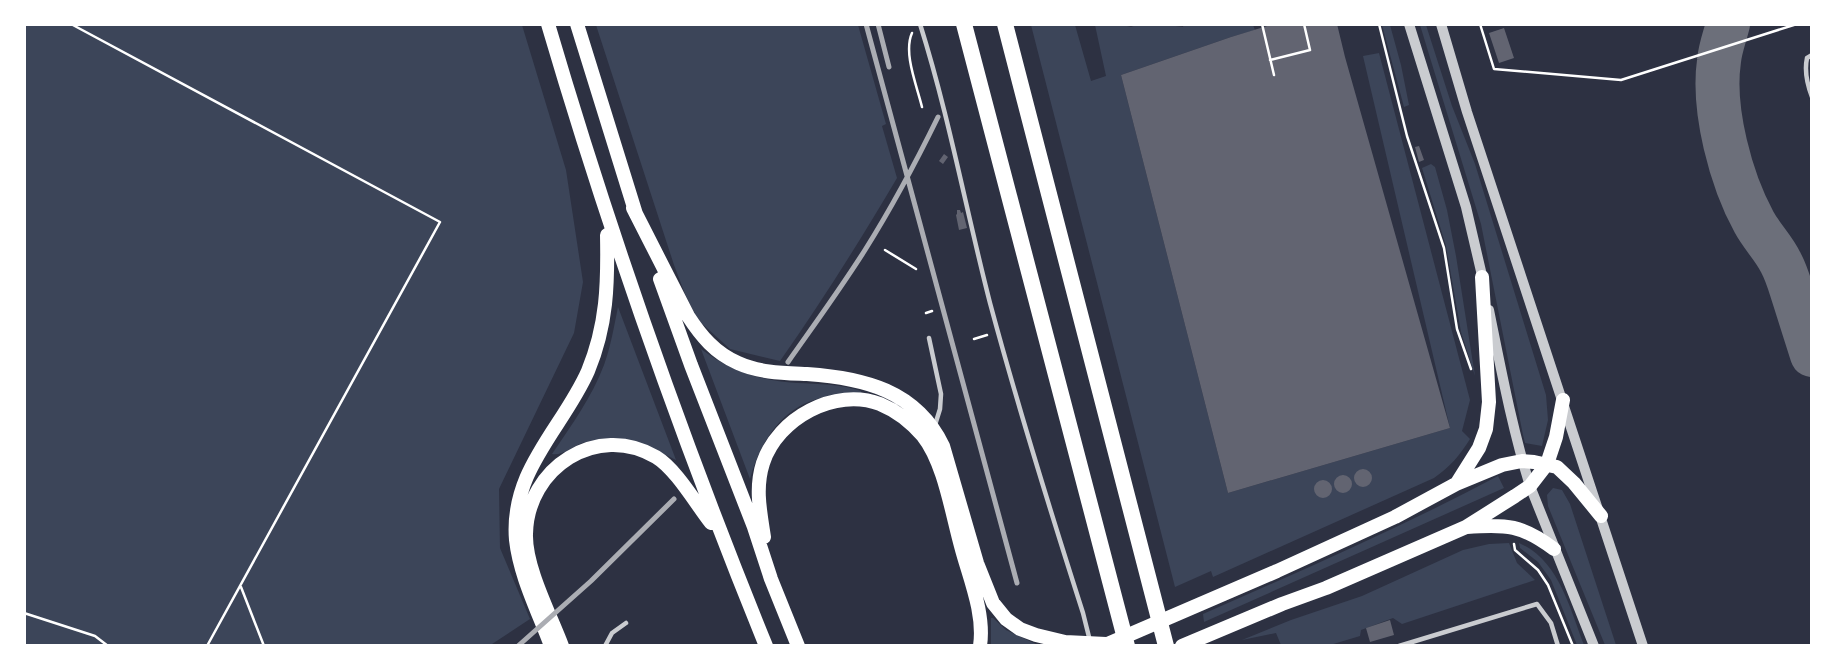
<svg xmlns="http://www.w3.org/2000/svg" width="1836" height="670" font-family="'PT Sans Narrow',sans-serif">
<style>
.green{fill:#3c4559}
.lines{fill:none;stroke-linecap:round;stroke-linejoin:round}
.taxiway{stroke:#6c6f7a;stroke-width:44}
.building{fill:#626471}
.path{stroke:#fff;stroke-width:2.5}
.service{stroke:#caccd0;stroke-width:4.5}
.tertiary{stroke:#caccd0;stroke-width:10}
.trunk{stroke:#fff;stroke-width:14}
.motorway{stroke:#fff;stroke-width:16}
.rail{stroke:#abadb3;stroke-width:5}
</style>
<rect width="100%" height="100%" fill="#2d3142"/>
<path class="green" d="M1161,24L1183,27L1184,24L1213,26L1253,25L1255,30L1231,37L1121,75L1228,493L1450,428L1363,56L1379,53L1470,400L1462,431L1470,439C1460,455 1450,467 1434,478L1213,577L1211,571L1175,587L1031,25H1075L1091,81L1106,76L1095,25H1123L1131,27L1136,25Z
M24,25H522L566,170L583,282L574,333L499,489L500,548L530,619L489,646L25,645Z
M596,25H858L886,124L882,126L897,178C860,241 822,301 780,361L730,349L697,319L685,294L674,265Z
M1382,25H1390L1401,65L1409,105L1404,107Z
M1420,25H1426L1452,106L1475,164L1546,395L1548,420L1542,446L1525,443L1523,435L1481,224Z
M1431,164L1435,167L1447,210L1456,256L1475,376L1461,332L1446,246L1422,168Z
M618,307L676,460C646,445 616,433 582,443C572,447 562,456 552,454C571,426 592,397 604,365C611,346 614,326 618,307Z
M701,349C730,371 761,381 797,383C818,384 841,384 861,391V393C846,394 832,395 817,399C781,409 759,444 750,479Z
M1498,476L1504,488L1204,622L1203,614C1303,570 1402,527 1498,476Z
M1553,488L1562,490L1570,504L1616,645H1605L1548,506L1547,495Z
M1509,543L1517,563L1535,580L1402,624L1393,618L1361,630L1360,636L1330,645H1281L1276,633L1242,640L1291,620L1362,596L1463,550L1489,544Z
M1519,543C1559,560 1570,609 1584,645H1577L1551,580L1538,562L1520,548Z
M991,618H993L1006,630L1038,645H991Z"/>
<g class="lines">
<path class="taxiway" d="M1728,24C1725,36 1720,49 1719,61C1712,110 1731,180 1754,222C1762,237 1774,248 1781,263C1787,274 1790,286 1794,298C1800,317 1806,336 1812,355"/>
</g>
<path class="building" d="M1274,24H1337L1345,57L1450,428L1228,493L1121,75L1231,37Z
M1504,28L1514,58L1499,63L1489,33Z
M1419,146L1424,160L1419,162L1415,147Z
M944,154L948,157L943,164L939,161Z
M957,210H960L961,213L963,212L967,228L959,230L956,215L957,214Z
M1354 478a9 9 0 1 1 18 0a9 9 0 1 1-18 0Z
M1334 484a9 9 0 1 1 18 0a9 9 0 1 1-18 0Z
M1314 489a9 9 0 1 1 18 0a9 9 0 1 1-18 0Z
M1390,620L1394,635L1370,642L1366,628Z"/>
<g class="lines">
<path class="path" d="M71,24L440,222L207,646
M1262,24L1274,75
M1379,24L1407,136L1444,248L1457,329L1471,369
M1480,24L1494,69L1621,80L1797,24
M912,33C903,53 917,86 922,107
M1270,60L1310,50L1304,24
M885,250L916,269
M926,313L932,311
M974,339L987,335
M1514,544L1515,550L1538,570L1548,585L1573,646
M241,587L264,646
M24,613L95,636L108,646"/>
<path class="service" d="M920,24C949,116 966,210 990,303C1018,407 1050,510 1083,613L1090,641
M1812,55L1807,58C1804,72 1807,84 1812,97
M929,338L941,394L940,409L935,425
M605,646L612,633L626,623
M1399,646L1537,604L1551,623L1558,646"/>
<path class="tertiary" d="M1409,24L1466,207L1484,284
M1441,24L1467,112L1643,646
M1489,310C1501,369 1512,428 1530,486L1594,646"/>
<path class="trunk" d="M548,24C610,235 683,442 766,646
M577,24L636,214
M633,208L688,316C701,336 715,353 738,363C760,373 784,373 807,374C863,378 916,390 943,446L977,563L993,603L1006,619L1020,629L1036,635L1065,642L1106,644
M660,279L691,365L754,527L771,579L798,646
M1457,483L1479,448L1486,429L1489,402L1482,277
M1467,527C1507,524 1522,525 1554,549
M764,537C760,511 755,488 763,463C778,418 835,387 880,404C897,411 911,422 923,436C944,462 952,514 961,546C969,577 985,613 980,646
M551,646C538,611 520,576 516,540C510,470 563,428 588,371C607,325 608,284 607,235
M562,646C550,614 525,567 526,534C527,468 597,422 656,457C676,469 696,504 711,523
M1103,646L1277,571L1395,517L1456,484L1502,465L1522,461L1534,462L1557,467L1574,483L1601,516
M1182,646L1282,604L1326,588L1466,527L1515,496L1530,486L1547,464L1556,437L1563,400"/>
<path class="motorway" d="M964,24L1127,646
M1005,24L1166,646"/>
<path class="rail" d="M866,24L1017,583
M878,24L889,67
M788,362C814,325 841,288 865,250C892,207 916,162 938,117
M518,646L591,581L674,499"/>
</g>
<rect width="1836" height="670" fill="none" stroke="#ffffff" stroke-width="52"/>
</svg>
